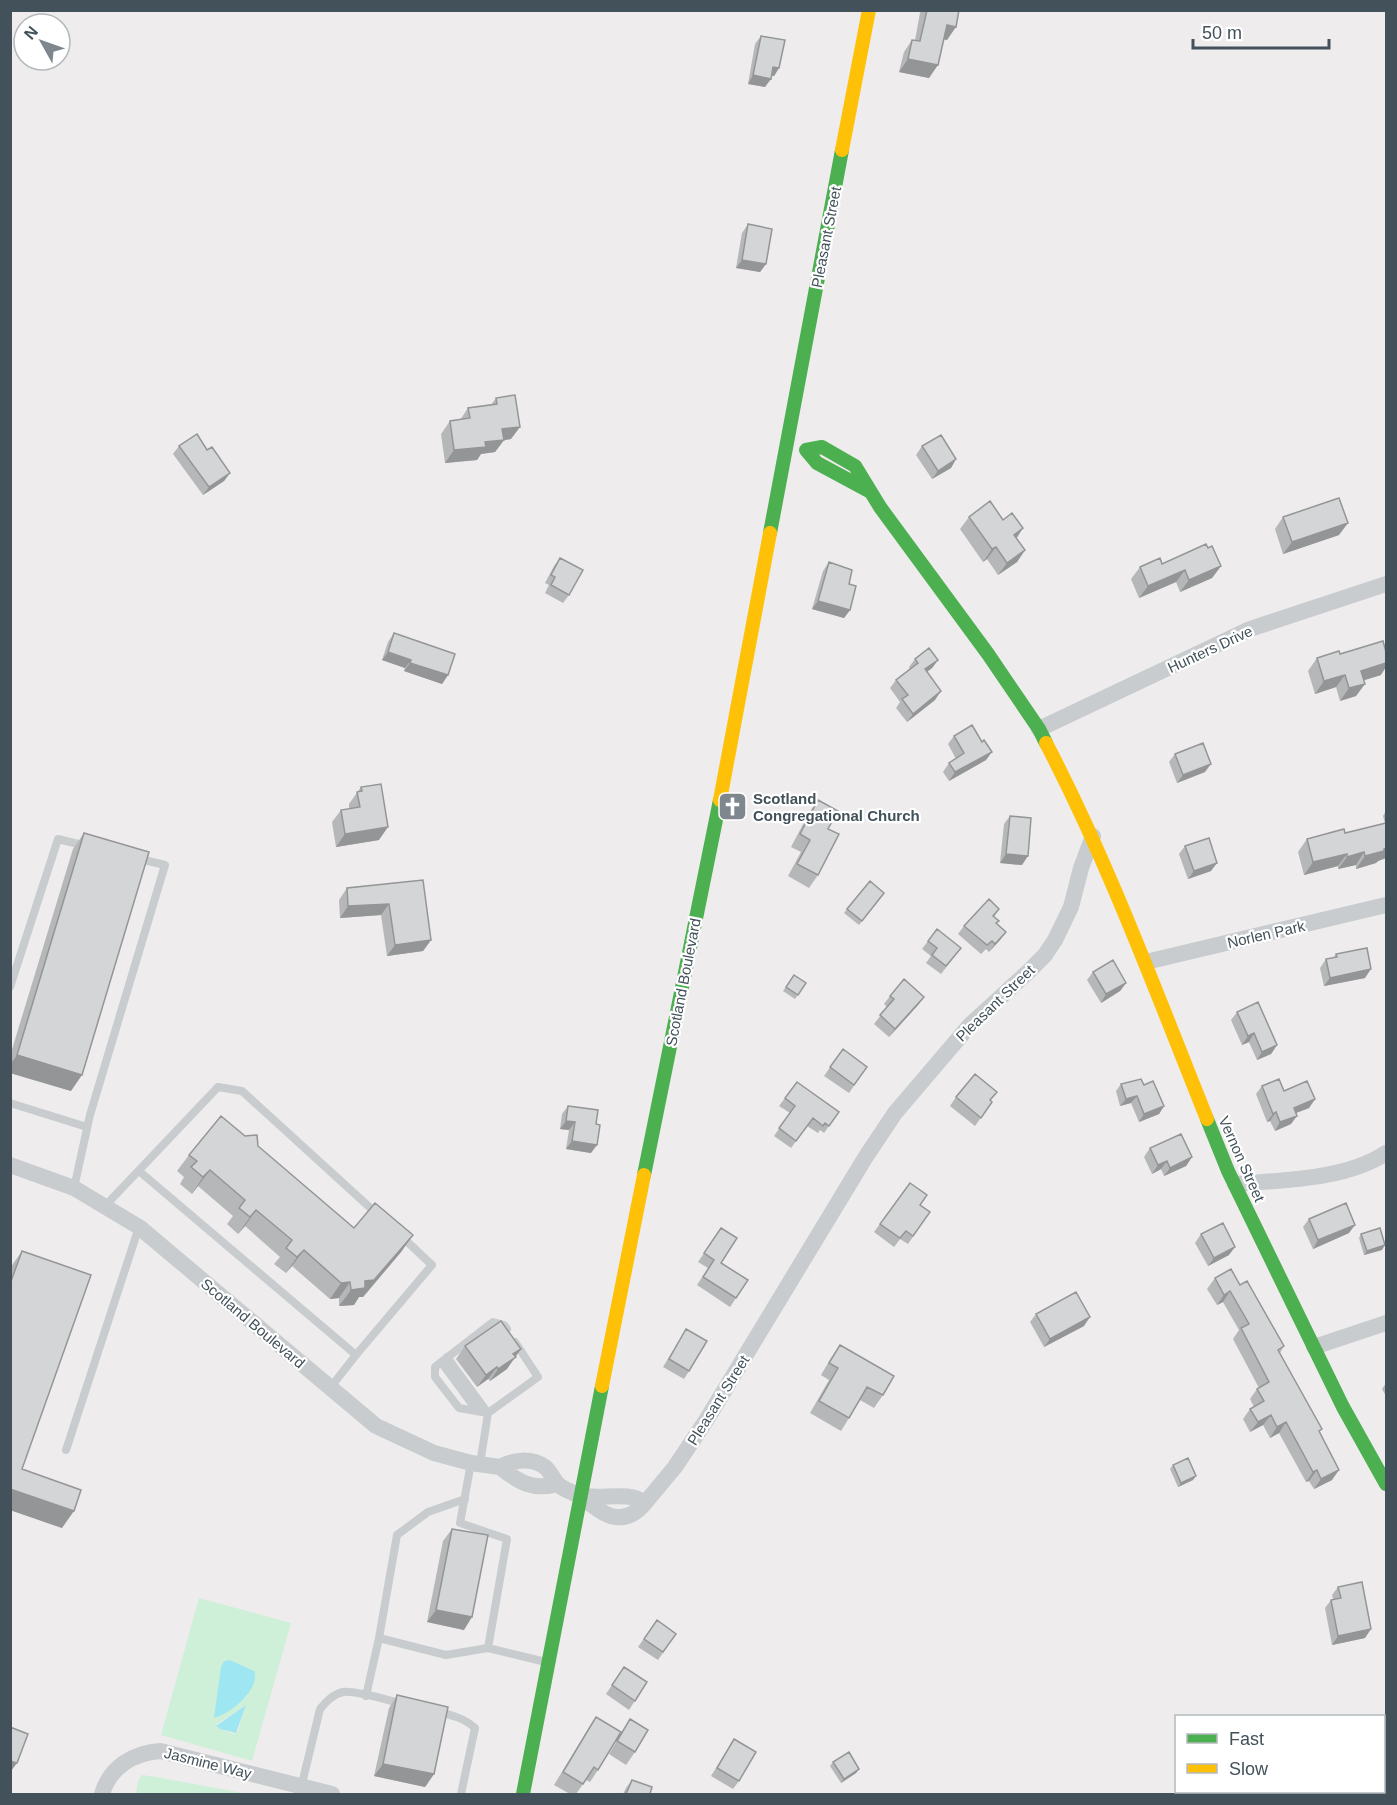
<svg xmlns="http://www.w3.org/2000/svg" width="1397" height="1805" font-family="Arial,sans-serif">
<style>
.green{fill:#ceefd8;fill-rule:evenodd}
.water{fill:#9ee6f1}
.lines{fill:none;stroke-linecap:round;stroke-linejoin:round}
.lane{stroke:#c8ccce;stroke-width:8}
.street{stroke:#c8ccce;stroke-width:16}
.fast{stroke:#4caf50;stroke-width:14}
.slow{stroke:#ffc107;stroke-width:14}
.wall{fill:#b6b7b9}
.shaded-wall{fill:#949596}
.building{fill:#d4d5d7;stroke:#949596;stroke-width:1.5}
.labels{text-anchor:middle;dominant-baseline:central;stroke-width:4.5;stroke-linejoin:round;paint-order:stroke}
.street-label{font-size:15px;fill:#42515a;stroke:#fff}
.poi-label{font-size:15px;font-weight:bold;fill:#42515a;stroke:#fff;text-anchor:start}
</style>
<rect width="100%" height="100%" fill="#eeecec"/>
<path class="green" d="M199,1598L291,1623L252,1761L161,1735ZM230,1660L254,1671L246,1698ZM246,1705L238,1731L234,1734L218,1728L217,1724Z
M142,1775L156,1777L248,1794H136L138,1781Z"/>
<path class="water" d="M230,1660L254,1671C261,1689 230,1714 214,1718L221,1667L224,1661Z
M246,1705L236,1733L220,1729L216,1726Z"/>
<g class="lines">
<path class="lane" d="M10,987L58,839L86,846
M10,1103L87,1127
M139,1171L356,1355
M74,1188L90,1115L165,865L136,858
M105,1206L218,1087L242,1091L377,1214
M447,1357L488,1413
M441,1362L477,1411
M330,1388L356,1355L432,1265L400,1235
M488,1413L459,1408L435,1377V1367L493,1322L504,1325L507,1329
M66,1450L139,1227
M471,1463L460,1523L507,1539L488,1648
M480,1464L488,1413L538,1377L515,1342
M465,1499L428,1512L397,1535L379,1638L446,1655L488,1648L546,1662
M366,1696L379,1638
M437,1712C452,1715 464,1718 475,1728L461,1794
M301,1788L320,1709C326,1702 333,1694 343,1692C356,1690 390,1701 404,1704"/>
<path class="street" d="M1039,729L1250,629L1386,584
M1146,962L1386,905
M10,1165L74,1188L139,1227L376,1426L434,1453L471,1463L500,1467
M1235,1184C1283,1180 1345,1180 1386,1153
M1314,1347L1386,1323
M557,1484C533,1491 518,1482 500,1467C513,1460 531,1457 545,1467C550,1471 552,1477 556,1482C560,1488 569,1491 576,1494C598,1502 626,1489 645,1503C622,1530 601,1514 580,1495
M645,1503L675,1467L707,1419L865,1158L895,1113L970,1025L1029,971L1045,955L1055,940L1071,907L1081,868L1093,836
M102,1794C110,1767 133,1753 160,1751L332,1794"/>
<path class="fast" d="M869,491L817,463L806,450L822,447L855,466L880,507L988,654L1039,729L1046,743
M770,533L842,150
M1207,1119L1228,1171L1343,1407L1386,1484
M644,1175L720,800
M523,1794L602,1386"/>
<path class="slow" d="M842,150L869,10
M1046,743C1109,864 1156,992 1207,1119
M720,800L770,533
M602,1386L644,1175"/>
</g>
<path class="wall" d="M922,10H959L947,40L944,39L929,78L899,72L904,52L912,40H915L920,13Z
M761,36L779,68L774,76H771L765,87L748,84L755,44Z
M748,224L766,264L760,272L736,268L742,233Z
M496,398L511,439L504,440L495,452L481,454L477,460L445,463L441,434L450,421L460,420L468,408L491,405Z
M179,446L207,450L230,473L224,481L203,495L173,454Z
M922,446L956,459L951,468L932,479L916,455Z
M969,517L1003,520L1023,528L1017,538L1025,550L1017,562L998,575L987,559L983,562L960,529Z
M1283,517L1339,535L1283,554L1275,529Z
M1208,548L1221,566L1212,578L1180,592L1176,582L1139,598L1131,579L1140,567L1162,564Z
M560,558L569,595L563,603L545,593L549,585L545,583L554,566Z
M829,562L849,584L850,610L844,618L812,609L823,571Z
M394,633L448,675L442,684L404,671L405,668L382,660L388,642Z
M1340,654L1381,675L1364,680L1356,696L1340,701L1336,687L1315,694L1308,671L1317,658Z
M915,659L938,660L932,668L927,672L935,700L907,722L896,708L900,702L890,688L896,680L910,669L909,667Z
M954,736L986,760L949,781L943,772L949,763L956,759L948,744Z
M1175,754L1205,772L1177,783L1169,762Z
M361,787L379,840L336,847L332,822L341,810L349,809V804Z
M818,800L828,829L818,875L809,888L788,876L801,852L791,847L809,813Z
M1386,811V858L1378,861L1376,863L1356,869V865L1338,869V866L1304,875L1298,852L1307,839L1345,833L1385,823L1383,816Z
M1010,816L1022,865L1000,863L1004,824Z
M84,833L71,1091L10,1073V1056L73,849Z
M1185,846L1211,871L1188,879L1179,854Z
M423,880L431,940L423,951L387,956L381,915L340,918L339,900L347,888Z
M884,893L859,925L844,913L847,909Z
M999,909L994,917L999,921L997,924L1006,932L1000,940L989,952L986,949L981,954L958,934L964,926Z
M937,929L955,956L941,974L926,963L931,956L922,949Z
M1336,954L1365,978L1324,986L1320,968L1326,959L1333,958Z
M1093,972L1126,983L1120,991L1101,1003L1087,980Z
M794,975L806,983L795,999L783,991Z
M890,996L924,997L918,1005L889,1037L874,1024L887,1007L884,1004Z
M1237,1012L1277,1045L1271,1054L1257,1060L1249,1042L1242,1045L1231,1020Z
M843,1049L867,1067L849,1093L824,1076Z
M797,1082L839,1112L824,1133L820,1130L818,1133L807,1126L791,1148L774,1136L790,1113L779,1106Z
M1121,1084L1144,1085L1164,1106L1159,1114L1139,1122L1131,1103L1120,1106L1116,1091Z
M1262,1086L1284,1091L1315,1099L1309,1108L1296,1113L1291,1124L1275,1131L1270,1121L1267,1122L1256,1094Z
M956,1097L990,1101L992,1102L975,1126L950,1106Z
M568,1106L591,1153L566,1149L569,1130L560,1129L562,1114Z
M258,1146L354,1228L413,1235L401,1252L363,1297H359L354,1305L339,1306V1298L330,1299L292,1266L286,1273L274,1264L280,1257L245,1226L238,1234L227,1224L233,1216L198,1186L192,1194L180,1184L184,1177L177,1171L189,1155Z
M1150,1148L1192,1157L1186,1166L1164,1176L1161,1169L1152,1174L1144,1157Z
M910,1183L920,1205L930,1212L908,1244L900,1239L894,1247L874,1232Z
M1309,1219L1349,1233L1313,1249L1303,1227Z
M721,1228V1263L748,1280L730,1307L697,1285L708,1268L698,1262Z
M1201,1234L1229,1255L1208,1266L1195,1243Z
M1361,1234L1382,1250L1364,1255L1359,1238Z
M22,1251V1469L62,1528L10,1510V1268Z
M1215,1278L1240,1285L1284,1346L1280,1353L1320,1432L1332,1480L1314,1489L1309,1481L1306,1482L1279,1433L1270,1438L1263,1425L1250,1432L1243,1419L1250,1409L1254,1407L1250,1399L1257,1389L1259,1388L1233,1339L1239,1330L1223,1302L1217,1305L1207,1289Z
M1036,1314L1084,1326L1044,1347L1030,1322Z
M686,1329L689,1371L684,1379L663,1367Z
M840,1345L883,1395L874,1408L860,1400L849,1418L841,1431L810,1413L829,1380L821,1375L831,1358Z
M465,1346L507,1369L490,1381L488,1379L477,1387L456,1359Z
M1386,1383V1396L1382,1389Z
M1173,1465L1193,1480L1178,1487L1170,1469Z
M452,1529L464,1630L427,1622L443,1541Z
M1338,1587L1365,1638L1332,1645L1325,1608L1331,1600L1333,1599L1332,1595Z
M657,1620L676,1634L658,1660L638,1647Z
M624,1667L647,1682L629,1710L606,1694Z
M397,1695L434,1774L425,1787L374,1776L389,1708Z
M596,1717L598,1770L590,1782L586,1780L576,1794H570L554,1785L588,1729Z
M630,1719L635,1752L626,1765L609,1754Z
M734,1739L739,1781L733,1789L711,1776Z
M833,1762L859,1769L856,1773L841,1783L830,1766Z
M632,1780L650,1794H623L626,1788Z"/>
<path class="shaded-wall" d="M947,25L956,27L947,40L938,38Z
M908,59L938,65L929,78L899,72Z
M773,67L779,68L774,76L767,75Z
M753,75L771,79L765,87L748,84Z
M742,260L766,264L760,272L736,268Z
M520,427L511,439L504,440L495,452L481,454L477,460L445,463L454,450L485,442L502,429Z
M956,459L951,468L932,479L938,471Z
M230,473L224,481L203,495L209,487Z
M1348,523L1339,535L1283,554L1292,542Z
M1023,528L1014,541V535Z
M996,547L987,559L983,562L992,549Z
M1025,550L1017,562L998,575L1007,563Z
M1221,566L1212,578L1180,592L1189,580Z
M1185,570L1176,582L1139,598L1148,586Z
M818,601L850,610L844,618L812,609Z
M388,652L411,660L405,668L382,660Z
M938,660L932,668L919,678L925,669Z
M410,663L448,675L442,684L404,671Z
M1386,663V667L1381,675L1352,684L1361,671Z
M1345,675L1336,687L1315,694L1324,681Z
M1365,684L1356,696L1340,701L1349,688Z
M941,691L935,700L907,722L913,714Z
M992,752L986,760L949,781L955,772Z
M1211,764L1205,772L1177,783L1183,775Z
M388,827L379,840L336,847L345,834Z
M1386,848V858L1378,861L1376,863L1356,869L1365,856Z
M1364,852L1356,865L1338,869L1347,857Z
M1006,854L1028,856L1022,865L1000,863Z
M1347,854L1338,866L1304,875L1313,862Z
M1217,863L1211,871L1188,879L1194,871Z
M389,904L381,915L340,918L348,906Z
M1006,932L1000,940L989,952L995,944Z
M431,940L423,951L387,956L395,945Z
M1371,969L1365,978L1324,986L1330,978Z
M1126,983L1120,991L1101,1003L1106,994Z
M924,997L918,1005L889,1037L895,1029Z
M1254,1033L1249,1042L1242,1045L1248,1036Z
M1277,1045L1271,1054L1257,1060L1262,1052Z
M17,1055L82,1075L71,1091L10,1073V1065Z
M1137,1096L1131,1103L1120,1106L1126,1099Z
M1315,1099L1309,1108L1288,1116L1294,1108Z
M1164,1106L1159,1114L1139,1122L1144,1114Z
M1276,1112L1270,1121L1267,1122L1273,1114Z
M1297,1116L1291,1124L1275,1131L1280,1122Z
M566,1121L575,1122L569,1130L560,1129Z
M572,1141L597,1145L591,1153L566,1149Z
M1192,1157L1186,1166L1164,1176L1170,1168Z
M1167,1161L1161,1169L1152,1174L1158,1165Z
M210,1170L192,1194L203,1177Z
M256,1210L245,1226L238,1234L250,1217Z
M1355,1225L1349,1233L1313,1249L1318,1240Z
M413,1235L401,1252L363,1297H359L354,1305L339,1306L351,1290L365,1281Z
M1385,1245L1382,1250L1364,1255L1367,1251Z
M1235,1247L1229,1255L1208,1266L1214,1258Z
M304,1250L292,1266L286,1273L297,1257Z
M350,1282L339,1298L330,1299L341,1283Z
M1230,1291L1223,1302L1217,1305L1224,1295Z
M1090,1317L1084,1326L1044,1347L1050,1339Z
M521,1349L507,1369L490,1381L498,1369L513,1354Z
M497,1367L488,1379L477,1387L486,1375Z
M1271,1415L1263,1425L1250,1432L1258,1422Z
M1286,1422L1279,1433L1270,1438L1277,1427Z
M1317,1470L1309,1481L1306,1482L1313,1472Z
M1339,1470L1332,1480L1314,1489L1321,1479Z
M1196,1476L1193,1480L1178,1487L1181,1483Z
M10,1489L74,1511L62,1528L10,1510Z
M436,1610L472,1617L464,1630L427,1622Z
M1371,1629L1365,1638L1332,1645L1338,1636Z
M10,1761L17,1763L11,1771H10Z
M383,1764L434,1774L425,1787L374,1776Z
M859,1769L856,1773L841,1783L844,1779Z"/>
<path class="building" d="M927,10H959L956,27L947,25L938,65L908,59L912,40L920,41Z
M761,36L785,40L779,68L773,67L771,79L753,75Z
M748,224L772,229L766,264L742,260Z
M515,395L520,427L502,429L504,440L485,442L486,447L454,450L450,421L470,418L468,408L497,404L496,398Z
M197,434L207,450L212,447L230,473L209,487L179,446Z
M941,435L956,459L938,471L922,446Z
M1339,498L1348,523L1292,542L1283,517Z
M990,501L1003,520L1012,513L1023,528L1014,535L1025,550L1007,563L996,547L992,549L969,517Z
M1206,544L1208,548L1212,546L1221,566L1189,580L1185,570L1148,586L1140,567L1160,558L1162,564Z
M560,558L583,570L569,595L551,585L555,577L551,575Z
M829,562L852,570L849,584L856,586L850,610L818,601Z
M394,633L455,654L448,675L410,663L411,660L388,652Z
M1383,641L1386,652V663L1361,671L1365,684L1349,688L1345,675L1324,681L1317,658L1339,651L1340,654Z
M929,648L938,660L925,669L941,691L913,714L902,699L908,695L896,680L918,663L915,659Z
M972,725L982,742L984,740L992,752L955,772L949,763L964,753L954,736Z
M1203,743L1211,764L1183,775L1175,754Z
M381,784L388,827L345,834L341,810L360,807L357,792L362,791L361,787Z
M818,800L838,811L828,829L839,834L818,875L797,864L810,840L800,834Z
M1010,816L1031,818L1028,856L1006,854Z
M1386,823V848L1384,849V851L1365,856L1364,852L1347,857V854L1313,862L1307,839L1344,829L1345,833Z
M84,833L149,852L82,1075L17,1055Z
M1209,838L1217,863L1194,871L1185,846Z
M423,880L431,940L395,945L389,904L348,906L347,888Z
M870,881L884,893L862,921L847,909Z
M989,899L999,909L993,916L999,921L996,923L1006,932L995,944L992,941L987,945L964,926Z
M937,929L961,948L946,966L932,955L937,948L928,941Z
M1367,948L1371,969L1330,978L1326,959L1337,957L1336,954Z
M1113,960L1126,983L1106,994L1093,972Z
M794,975L806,983L798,995L786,987Z
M904,979L924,997L895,1029L880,1015L894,999L890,996Z
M1258,1002L1277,1045L1262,1052L1254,1033L1248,1036L1237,1012Z
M843,1049L867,1067L854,1085L830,1067Z
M975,1074L997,1092L990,1100L992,1102L981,1118L956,1097Z
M1141,1079L1144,1085L1153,1081L1164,1106L1144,1114L1137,1096L1126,1099L1121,1084Z
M1279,1079L1284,1091L1307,1081L1315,1099L1294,1108L1297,1116L1280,1122L1276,1112L1273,1114L1262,1086Z
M797,1082L839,1112L829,1126L825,1123L823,1126L813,1118L796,1141L779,1128L795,1106L785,1098Z
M568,1106L598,1110L596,1124L600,1125L597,1145L572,1141L575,1122L566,1121Z
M221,1116L245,1136L257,1135L258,1146L354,1228L375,1203L413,1235L374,1280L365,1281V1288L351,1290L350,1282L341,1283L304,1250L297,1257L286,1248L292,1240L256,1210L250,1217L239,1208L245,1200L210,1170L203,1177L191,1167L197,1161L189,1155Z
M1181,1134L1192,1157L1170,1168L1167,1161L1158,1165L1150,1148Z
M910,1183L927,1195L920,1205L930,1212L913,1236L906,1231L900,1238L880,1224Z
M1346,1203L1355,1225L1318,1240L1309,1219Z
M1223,1223L1235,1247L1214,1258L1201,1234Z
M721,1228L737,1238L721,1263L748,1280L736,1298L703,1277L714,1260L704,1253Z
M1380,1228L1385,1245L1367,1251L1361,1234Z
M22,1251L91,1275L22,1469L81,1490L74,1511L10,1489V1284Z
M1231,1269L1240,1285L1247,1281L1284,1346L1278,1350L1322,1429L1319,1431L1339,1470L1321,1479L1317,1470L1313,1472L1286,1422L1277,1427L1271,1415L1258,1422L1250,1409L1264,1401L1257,1389L1269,1382L1241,1328L1249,1324L1230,1291L1224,1295L1215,1278Z
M1076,1292L1090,1317L1050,1339L1036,1314Z
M501,1321L521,1349L513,1354L516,1357L498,1369L497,1367L486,1375L465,1346Z
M686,1329L707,1341L689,1371L669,1359Z
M840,1345L894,1376L883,1395L867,1387L849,1418L819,1401L838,1368L829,1363Z
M1188,1458L1196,1476L1181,1483L1173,1465Z
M452,1529L488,1535L472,1617L436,1610Z
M1362,1582L1371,1629L1338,1636L1331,1600L1341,1598L1338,1587Z
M657,1620L676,1634L663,1652L644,1639Z
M624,1667L647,1682L635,1701L612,1685Z
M397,1695L448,1707L434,1774L383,1764Z
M596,1717L621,1732L598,1770L594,1767L583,1784L563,1772Z
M630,1719L648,1730L635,1752L617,1741Z
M10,1727L28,1734L17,1763L10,1761Z
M734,1739L756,1752L739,1781L717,1768Z
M849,1752L859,1769L844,1779L833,1762Z
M632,1780L652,1787L650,1794H626Z"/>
<defs>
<symbol id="church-square" viewBox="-11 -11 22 22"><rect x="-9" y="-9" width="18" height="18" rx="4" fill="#7e878d" stroke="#fff"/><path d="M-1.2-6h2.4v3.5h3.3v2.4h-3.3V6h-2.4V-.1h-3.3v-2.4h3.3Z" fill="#fff"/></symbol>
</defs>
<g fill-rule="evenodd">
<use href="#church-square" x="716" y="790" width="33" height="33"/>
</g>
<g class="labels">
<g class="street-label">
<text transform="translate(826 237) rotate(-79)">Pleasant Street</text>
<text transform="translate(1210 649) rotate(-25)">Hunters Drive</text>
<text transform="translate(1266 934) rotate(-13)">Norlen Park</text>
<text transform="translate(683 982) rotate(-79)">Scotland Boulevard</text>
<text transform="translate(995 1003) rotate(-44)">Pleasant Street</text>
<text transform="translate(1242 1159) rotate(66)">Vernon Street</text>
<text transform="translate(253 1323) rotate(40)">Scotland Boulevard</text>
<text transform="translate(718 1400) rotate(-58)">Pleasant Street</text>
<text transform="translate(208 1763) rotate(14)">Jasmine Way</text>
</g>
<g class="poi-label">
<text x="753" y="798">Scotland<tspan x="753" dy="17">Congregational Church</tspan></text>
</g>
</g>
<rect width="1397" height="1805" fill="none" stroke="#42515a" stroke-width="24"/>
<rect x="1175" y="1715" width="210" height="78" fill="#ffffff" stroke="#b3b9bd" stroke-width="1.5"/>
<rect x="1187" y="1734" width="30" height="9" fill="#4caf50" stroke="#b3b9bd" stroke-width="1.5"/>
<text x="1229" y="1745" font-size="18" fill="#42515a">Fast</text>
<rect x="1187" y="1764" width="30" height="9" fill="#ffc107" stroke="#b3b9bd" stroke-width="1.5"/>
<text x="1229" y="1775" font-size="18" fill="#42515a">Slow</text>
<g transform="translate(42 42) rotate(310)"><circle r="28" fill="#ffffff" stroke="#b3b9bd" stroke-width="1.5"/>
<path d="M0-4.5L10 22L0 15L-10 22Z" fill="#7e878d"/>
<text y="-9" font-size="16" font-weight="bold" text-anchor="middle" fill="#42515a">N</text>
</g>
<path d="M1193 39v9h136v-9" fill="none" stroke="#42515a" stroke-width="3"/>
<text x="1202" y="39" font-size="18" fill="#42515a" stroke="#ffffff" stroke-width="4.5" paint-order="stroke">50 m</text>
</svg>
